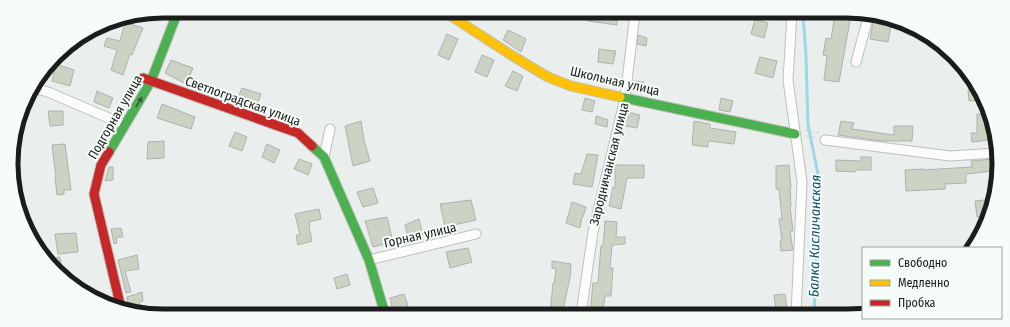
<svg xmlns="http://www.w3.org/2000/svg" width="1010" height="327" font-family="'Fira Sans Condensed',sans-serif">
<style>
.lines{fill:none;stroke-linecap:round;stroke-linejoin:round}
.stream{stroke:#9ed6e9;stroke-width:3}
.building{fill:#ccd2c4;stroke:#b0b2b0}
.street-casing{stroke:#bdc0be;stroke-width:11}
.fast-casing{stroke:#bdc0be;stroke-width:11}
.slow-casing{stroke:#bdc0be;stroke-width:11}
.jam-casing{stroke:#bdc0be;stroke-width:11}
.path{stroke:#d4d4d4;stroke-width:1.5;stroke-dasharray:3 3;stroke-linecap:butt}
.street{stroke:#fcfcfc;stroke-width:9}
.fast{stroke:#4caf50;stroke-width:9}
.slow{stroke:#ffc107;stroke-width:9}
.jam{stroke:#c62828;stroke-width:9}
.oneway{fill:#305f33}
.labels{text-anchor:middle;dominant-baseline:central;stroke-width:4;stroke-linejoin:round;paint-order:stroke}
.street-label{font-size:13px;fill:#1a1d1b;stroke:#f6fcf8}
.water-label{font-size:14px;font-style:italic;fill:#135367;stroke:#f6fcf8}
.rim{fill:none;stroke:#1a1d1b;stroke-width:5}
</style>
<rect width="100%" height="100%" fill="#eaeeec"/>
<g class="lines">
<path class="stream" d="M803,14L806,56L808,125L819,179L814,315"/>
</g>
<path class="building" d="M589,13H617V25L588,21Z
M835,14L851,15L839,82L824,80L827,56L823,55L826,38L831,39Z
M874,17L892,20L888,42L870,39Z
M755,19L768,23L764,38L751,34Z
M125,22L143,28L132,55L130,54L123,75L111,70L117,50L104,46L107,38L120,41Z
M508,30L526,39L521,52L503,40Z
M447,34L458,39L449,60L438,55Z
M638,35L647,38L646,46L637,44Z
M599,49L616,51L613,64L598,62Z
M482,55L494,60L487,77L475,72Z
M760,57L777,61L773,78L755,73Z
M171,60L193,68L186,84L165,73Z
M56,64L74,70L70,86L52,81Z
M513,71L523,76L517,91L505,86Z
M633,81L644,82L643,93L632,91Z
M242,88L261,94L256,109L237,100Z
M977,89L982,100L969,101L968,90Z
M97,91L113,98L109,108L94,102Z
M585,98L595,101L592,112L582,110Z
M721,98L733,101L730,112L719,110Z
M162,104L195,117L191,129L157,118Z
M48,111H63V125L50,126Z
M628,112L640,115L637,128L625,126Z
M977,114H988L989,140L972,142L971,133H977Z
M596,116L608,120L607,127L595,124Z
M361,121L364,140L370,161L353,166L345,126Z
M694,121L710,124V128L736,132L734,144L708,141V147L692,145Z
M841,121L854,123L852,129L894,135V126H913L912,141H881L838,135Z
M235,132L247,137L242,151L229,146Z
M164,141V158L147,159L148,142Z
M65,144L71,190H64V194L57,195L55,177H56L52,145Z
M267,144L280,150L274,163L262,157Z
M587,154L598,155L592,187L573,184L575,173L581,174Z
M861,157H871V170H855V172L836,171V160L861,161Z
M299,159L312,164L308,175L294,169Z
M993,159L994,171L966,174V183L945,184V189L906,191L905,170L923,169V170L972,167L971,161Z
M615,165H644V178H627L621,209L609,206L613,187L615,188Z
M789,165L791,188H790L791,206H790L793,231H790L793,250L781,251L780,241L782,240L779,219H782L779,189H776V166Z
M109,167H113V180L105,181Z
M373,188L378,203L363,207L357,192Z
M994,199L982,230L980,217H977L975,201Z
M471,200L476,220L445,227L440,204Z
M572,202L586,207L583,217H582L580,228L566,223Z
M319,209L321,219L309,222L310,226L309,227L312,241L298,245L296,235H300L295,214Z
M387,217L393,242L373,247L365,221Z
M419,219L423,236L409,241L405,225Z
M605,221L617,222L616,237H625V244L612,245L610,268H613L611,296H605L603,312H598V314H590L593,283H598L601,246H603Z
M121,228L123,237H116L117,243L114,244L111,229Z
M76,233L78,252L58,254L55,234Z
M468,248L472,262L450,268L446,252Z
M137,255L139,269L125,271L131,292L126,293L118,260Z
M60,257L63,275L48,259Z
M552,261L571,264L570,278L562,314H550L553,283L554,284L556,269L552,268Z
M347,274L350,285L337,289L334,278Z
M142,292L143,301L139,302L143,313H134L129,311L127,297Z
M404,294L408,306L393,311L390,298Z
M785,294L787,309L776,310L774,295Z"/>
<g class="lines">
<defs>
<path id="street" d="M792,14L788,80L802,182L796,315
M856,62L869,14
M33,88L48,92L125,125
M825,140L950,156L996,153
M324,157L330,129
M369,260L476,234
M581,314L593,232L625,98L635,13"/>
<path id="fast" d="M620,97L795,134
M312,146L324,157L369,260L385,314
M109,152L151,81L178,11"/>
<path id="slow" d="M445,12L511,55L548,77L571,86L620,97"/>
<path id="jam" d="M143,78L298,133L312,146
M109,152L101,165L94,194L121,308"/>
</defs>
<use href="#street" class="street-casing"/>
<use href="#fast" class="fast-casing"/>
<use href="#slow" class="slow-casing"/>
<use href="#jam" class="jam-casing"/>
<path class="path" d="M805,130L819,133
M806,136L816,138"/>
<use href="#street" class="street"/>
<use href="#fast" class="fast"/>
<use href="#slow" class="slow"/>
<use href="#jam" class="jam"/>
</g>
<defs><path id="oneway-solid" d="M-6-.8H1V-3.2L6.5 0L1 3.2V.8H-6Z"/></defs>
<use class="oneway" href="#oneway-solid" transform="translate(139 102) rotate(-59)"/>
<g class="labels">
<g class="street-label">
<text transform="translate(615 81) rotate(13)">Школьная улица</text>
<text transform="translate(243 101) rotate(20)">Светлоградская улица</text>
<text transform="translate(115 117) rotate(-60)">Подгорная улица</text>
<text transform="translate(609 164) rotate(-76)">Зародничанская улица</text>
<text transform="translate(420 235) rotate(-13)">Горная улица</text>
</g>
<g class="water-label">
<text transform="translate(815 236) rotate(-89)">Балка Кисличанская</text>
</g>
</g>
<path d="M0 0H1010V327H0ZM163 18H847A145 145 0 0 1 992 163V164A145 145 0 0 1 847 309H163A145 145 0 0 1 18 164V163A145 145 0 0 1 163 18Z" fill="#f6fcf8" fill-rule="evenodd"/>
<path class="rim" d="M163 18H847A145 145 0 0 1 992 163V164A145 145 0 0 1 847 309H163A145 145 0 0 1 18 164V163A145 145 0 0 1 163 18Z"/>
<rect x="862" y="247" width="140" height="72" fill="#f6fcf8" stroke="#9ea3a0"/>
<rect x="870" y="260" width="20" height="6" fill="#4caf50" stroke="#9ea3a0"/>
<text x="898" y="267" font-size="12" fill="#1a1d1b">Свободно</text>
<rect x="870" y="280" width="20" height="6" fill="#ffc107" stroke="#9ea3a0"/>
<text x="898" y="287" font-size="12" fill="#1a1d1b">Медленно</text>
<rect x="870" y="300" width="20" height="6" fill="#c62828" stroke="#9ea3a0"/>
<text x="898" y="307" font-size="12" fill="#1a1d1b">Пробка</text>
</svg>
